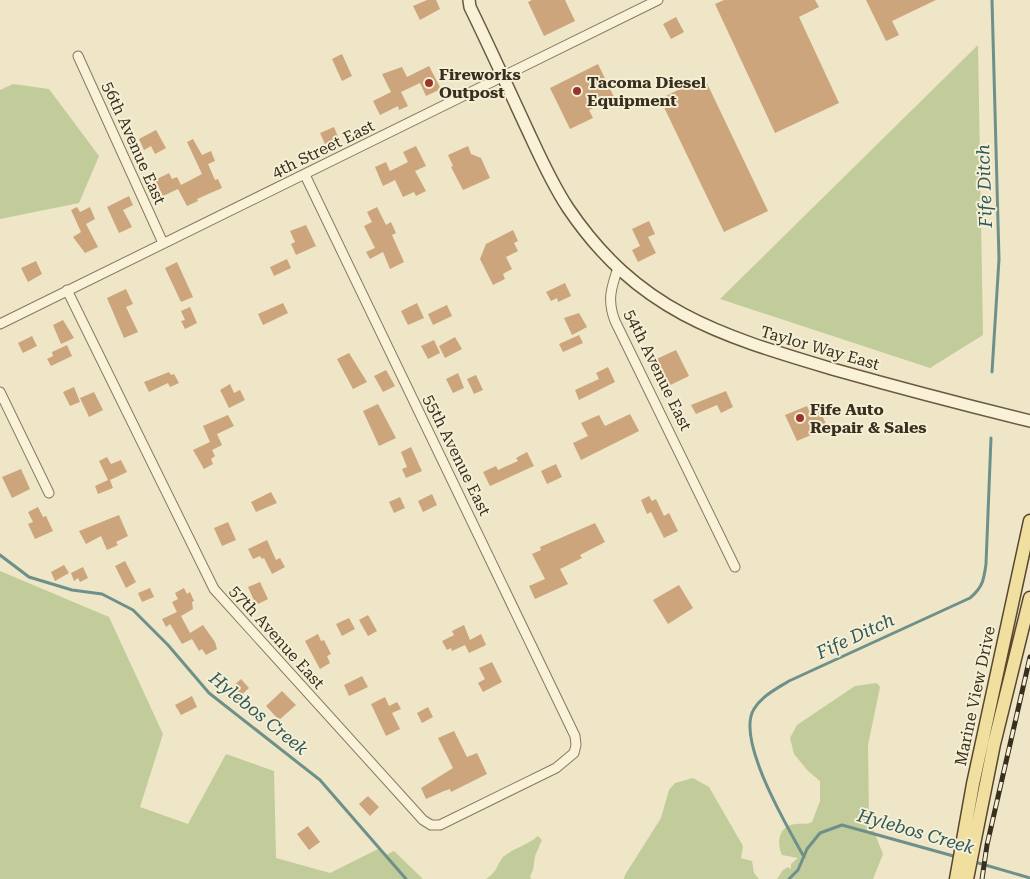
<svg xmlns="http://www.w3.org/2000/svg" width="1030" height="879" font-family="'Roboto Serif',serif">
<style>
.green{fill:#c1cc9a}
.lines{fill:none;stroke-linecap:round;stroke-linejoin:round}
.stream{stroke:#6e908b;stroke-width:3}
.building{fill:#cca57c}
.minor-casing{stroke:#89795c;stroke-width:11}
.secondary-casing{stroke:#6b5a3f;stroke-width:14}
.primary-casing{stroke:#574630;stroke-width:15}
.minor{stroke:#f9f2d9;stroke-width:9}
.secondary{stroke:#f9f2d9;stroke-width:11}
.primary{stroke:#f0df9f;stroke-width:12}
.rail-casing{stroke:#3a2f1f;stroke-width:5}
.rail{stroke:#f5efd6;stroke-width:3;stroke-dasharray:9;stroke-linecap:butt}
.poi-dot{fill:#98362c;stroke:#f5efd6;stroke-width:2}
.labels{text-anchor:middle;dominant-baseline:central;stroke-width:4;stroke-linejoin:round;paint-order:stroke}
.poi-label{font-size:16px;font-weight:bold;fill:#3a2f1f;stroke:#f5efd6;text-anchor:start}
.street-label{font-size:16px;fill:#3a2f1f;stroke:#f5efd6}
.water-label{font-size:18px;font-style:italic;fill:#2f5859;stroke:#f5efd6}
</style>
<rect width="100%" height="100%" fill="#eee6c6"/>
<path class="green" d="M978,45L983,335L930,368L720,299Z
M13,84L49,89L99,156L79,203L0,219V90Z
M0,571L109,617L163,734L140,807L188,824L226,754L274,771L276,858L330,873L380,848L386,855L394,851L423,879H0Z
M877,683L880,687L868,745L869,819L883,854L873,879H777L783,870L788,867L791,869V864L798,858L782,855C776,842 779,825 796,824C803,823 805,825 812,822L820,801V781L808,771L794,754L790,738L797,725L855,686Z
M693,778L709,787L743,846L741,858L752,861L754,873L759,879H624L625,875L661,818L669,790L675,783Z
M538,836L542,840L535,856L533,870L530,876L531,879H486C498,871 496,866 503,857C509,851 529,844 538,836Z"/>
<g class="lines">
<path class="stream" d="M992,0L999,259L992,372
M0,555L29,577L72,590L102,594L133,610L168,645L209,693L320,780L406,879
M804,857C788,828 735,739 754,709C762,696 776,689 789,681L970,598C983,587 984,579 986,564L991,438
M975,862L1030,878
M789,879L798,870L807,849L820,833L842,825L957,857"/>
</g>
<path class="building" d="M427,0H436L440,9L420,20L413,6Z
M532,0H565L575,21L544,36L528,2Z
M724,0H815L819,7L799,17L839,103L775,133L715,4Z
M866,0H936L892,21L899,35L886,41Z
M676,17L684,32L671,39L663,24Z
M342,54L352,76L342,81L332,59Z
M598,64L614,97L589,110L593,118L570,129L550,88Z
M429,66L441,89L426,96L420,83L401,92L408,106L399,110L398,106L380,115L373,101L391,92L382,74L402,67L407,77Z
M704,77L768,211L724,232L660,99Z
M334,127L338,137L325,144L320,133Z
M156,130L166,148L155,154L151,146L144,150L139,139Z
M193,139L202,155L211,151L215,161L208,164L215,180L218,179L222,188L197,199L198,201L187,206L178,189L163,196L155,180L169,173L172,179L177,177L181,185L202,174L187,142Z
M416,146L426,166L415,171L426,191L416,196L414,192L403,197L395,180L383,186L375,167L386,162L390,171L408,162L403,152Z
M468,146L471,154L481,158L490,178L463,190L451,167L453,166L448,155Z
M129,196L133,205L123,210L132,227L119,233L107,207Z
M77,207L80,212L90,207L95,219L86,224L98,247L85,253L73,237L81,232L71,210Z
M377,207L386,225L391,222L396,233L392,235L404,262L390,269L383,252L370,259L366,252L375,248L364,226L372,222L367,212Z
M649,221L655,234L648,237L656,253L638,262L632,250L640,246L632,229Z
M306,225L316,246L296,255L291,244L295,242L290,231Z
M513,230L518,241L514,243L518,251L506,257L512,269L503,274L505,279L493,285L480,259L486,244Z
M287,259L291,268L274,276L270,267Z
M36,261L42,274L28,282L21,268Z
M177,262L193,297L181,302L165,268Z
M565,283L571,296L558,302L557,298L551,301L546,292Z
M126,289L133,304L126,307L138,332L124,338L107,298Z
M283,303L288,313L263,325L258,314Z
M417,303L424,318L408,325L401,311Z
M447,305L452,316L433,325L428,314Z
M190,307L197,323L185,329L181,321L185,320L181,311Z
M579,313L587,327L572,335L564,318Z
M63,320L74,338L61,344L53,325Z
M579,335L583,343L563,352L559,344Z
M32,336L37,346L23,353L18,343Z
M455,337L462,349L445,358L439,346Z
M434,340L440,353L428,359L421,346Z
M67,345L72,356L51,366L47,359L53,356L52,352Z
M676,350L689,376L662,389L650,362Z
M349,353L367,382L353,389L337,359Z
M608,367L615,382L579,400L575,390L599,379L596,373Z
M386,370L395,386L383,392L374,376Z
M169,372L171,375L174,374L179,383L170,387L168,383L149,392L144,382Z
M458,373L464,388L453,393L446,379Z
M476,375L483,390L474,394L467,379Z
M230,384L234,393L240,390L245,400L229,408L220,390Z
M74,387L80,402L70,406L63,392Z
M726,391L733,407L721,413L717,405L696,414L691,405Z
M94,392L103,410L89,417L80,398Z
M378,404L396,438L379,446L363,411Z
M807,406L811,415L820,411L826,424L816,428L818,432L797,441L785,415Z
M630,414L639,431L581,460L573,443L588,436L581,423L599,415L605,426Z
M228,415L234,426L217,434L222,445L212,450L215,456L211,459L213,464L204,469L193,450L210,442L203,426Z
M411,447L422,471L406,478L402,469L407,467L401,452Z
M527,452L534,466L490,486L483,472L496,466L498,470L518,461L516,458Z
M107,457L111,464L121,460L127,472L110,480L113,488L98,494L95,486L108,480L99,461Z
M556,464L562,477L547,484L541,471Z
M21,469L30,489L12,498L2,477Z
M271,492L277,503L256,512L251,502Z
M432,494L437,505L423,512L418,501Z
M649,496L652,501L656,499L664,516L669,513L678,531L664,538L651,512L647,514L641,500Z
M400,497L405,508L394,513L389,502Z
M38,507L43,517L46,516L53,531L35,539L28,524L33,522L28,512Z
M119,515L128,536L116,542L118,545L107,550L101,536L86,544L79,531Z
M228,522L236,540L222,546L214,528Z
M595,523L605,542L580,555L582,558L560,569L568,584L535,599L529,586L545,579L532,554L541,550L540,547Z
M267,540L276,560L280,558L285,567L272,574L264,558L262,559L260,556L253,559L248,549Z
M125,561L136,582L126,588L115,566Z
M64,565L69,573L55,581L51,572Z
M83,567L88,578L80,582L78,578L74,581L71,573Z
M260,582L268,599L256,605L248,587Z
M679,585L693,608L668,624L653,600Z
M150,588L154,597L142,602L138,593Z
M184,588L187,594L190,592L194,601L192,602L193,609L181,616L190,633L203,625L215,642L217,649L206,655L202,649L199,651L192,639L182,644L170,624L166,627L162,619L177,612L172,602L178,599L175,593Z
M368,615L377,631L368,636L359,620Z
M349,618L355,629L342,636L336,624Z
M464,625L470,640L481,634L486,645L469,653L465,645L452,651L451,648L447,650L442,641L454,635L452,631Z
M318,634L321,641L324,640L331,654L327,656L330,663L320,669L305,641Z
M492,662L502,682L483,692L478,683L485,679L479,668Z
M362,676L368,687L349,696L344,685Z
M241,679L249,688L238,698L230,689Z
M282,691L296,705L279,720L266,706Z
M192,696L197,707L181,715L175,705Z
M385,697L389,706L397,702L401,709L392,713L400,729L386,736L371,704Z
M428,707L433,717L422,723L417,713Z
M454,731L467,757L477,753L487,774L451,792L450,789L444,791L426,799L421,788L453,768L438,738Z
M368,796L379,807L370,816L359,804Z
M308,826L320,842L309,850L297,834Z"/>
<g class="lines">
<defs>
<path id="minor" d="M78,56L163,243
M618,268C611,288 607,301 615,321L735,567
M67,290L214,589L423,820L431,825H440L556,768L574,753L576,745L575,736L305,175
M0,324L658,0
M0,392L49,493"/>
<path id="secondary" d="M469,0L470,7C490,48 509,90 528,131C540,157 552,184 568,208C639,313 722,336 836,370C900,388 965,405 1030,421"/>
<path id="primary" d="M956,879L973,784L1030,521
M967,879L994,744L1030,598"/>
</defs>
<use href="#minor" class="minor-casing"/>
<use href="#secondary" class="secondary-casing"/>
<use href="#primary" class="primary-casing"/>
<use href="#minor" class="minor"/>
<use href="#secondary" class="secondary"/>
<use href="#primary" class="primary"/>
<defs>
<path id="rail" d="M982,879L987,845L1030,657"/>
</defs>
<use href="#rail" class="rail-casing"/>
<use href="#rail" class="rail"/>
</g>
<g class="poi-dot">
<circle cx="429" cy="83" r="5"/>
<circle cx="577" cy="91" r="5"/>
<circle cx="800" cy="418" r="5"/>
</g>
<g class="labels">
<g class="poi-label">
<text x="439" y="74">Fireworks<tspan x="439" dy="18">Outpost</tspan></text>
<text x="587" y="82">Tacoma Diesel<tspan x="587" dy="18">Equipment</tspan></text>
<text x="810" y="409">Fife Auto<tspan x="810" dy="18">Repair &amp; Sales</tspan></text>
</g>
<g class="street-label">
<text transform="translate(134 143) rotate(66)">56th Avenue East</text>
<text transform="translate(323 149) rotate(-26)">4th Street East</text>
<text transform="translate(820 348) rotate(16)">Taylor Way East</text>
<text transform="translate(658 370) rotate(64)">54th Avenue East</text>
<text transform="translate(457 455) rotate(64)">55th Avenue East</text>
<text transform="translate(277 637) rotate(48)">57th Avenue East</text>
<text transform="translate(975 696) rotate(-78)">Marine View Drive</text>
</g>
<g class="water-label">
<text transform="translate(984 186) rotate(-92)">Fife Ditch</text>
<text transform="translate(855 636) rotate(-25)">Fife Ditch</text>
<text transform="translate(259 713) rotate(39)">Hylebos Creek</text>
<text transform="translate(916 831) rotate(16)">Hylebos Creek</text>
</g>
</g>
</svg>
